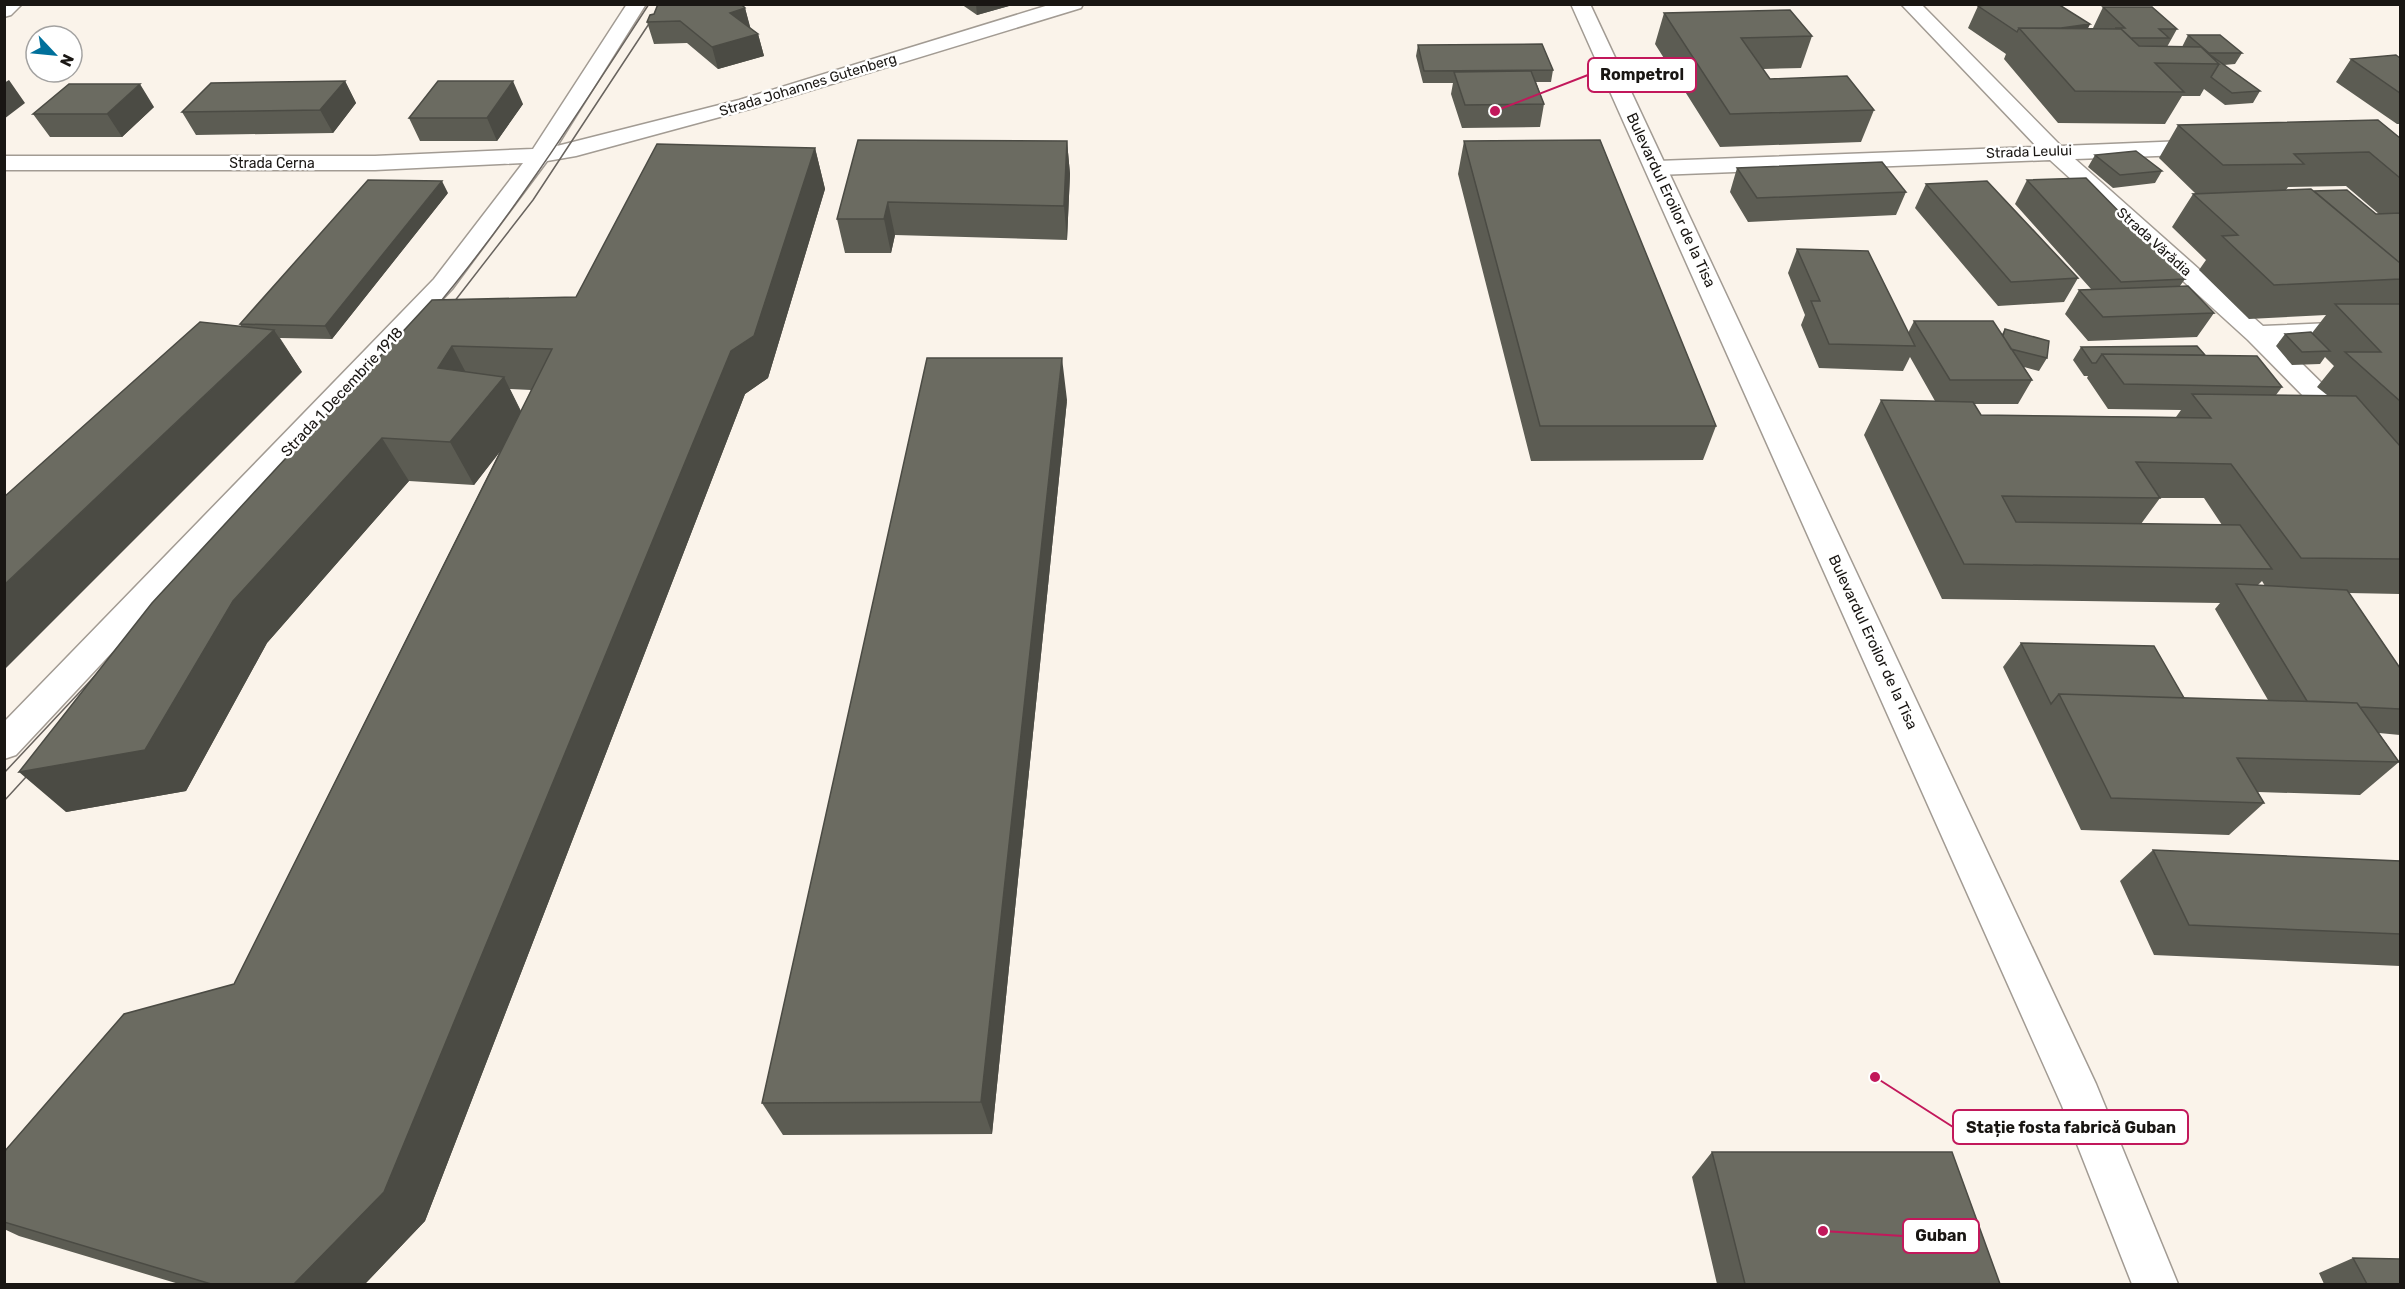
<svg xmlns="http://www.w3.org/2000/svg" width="2405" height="1289" font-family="Rubik,sans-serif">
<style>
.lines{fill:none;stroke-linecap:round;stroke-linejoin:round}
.minor-casing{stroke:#a29b93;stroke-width:3}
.tertiary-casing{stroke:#a29b93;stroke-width:3}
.minor{fill:#fff;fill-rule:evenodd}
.tertiary{fill:#fff;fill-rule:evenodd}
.tram{stroke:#68635e;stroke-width:1.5}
.wall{fill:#5c5c53;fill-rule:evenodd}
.shaded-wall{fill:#4b4b44}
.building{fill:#6b6b61;stroke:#4b4b44;stroke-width:1.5}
.labels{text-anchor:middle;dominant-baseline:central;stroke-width:5;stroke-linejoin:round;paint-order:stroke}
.far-street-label{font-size:14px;fill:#191613;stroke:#fff}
.street-label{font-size:15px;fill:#191613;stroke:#fff}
.leader{fill:none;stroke:#c2185b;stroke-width:2}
.callout-dot{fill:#c2185b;stroke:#fff;stroke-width:2}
.callout{fill:#fff;stroke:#c2185b;stroke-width:2}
.callout-label{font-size:16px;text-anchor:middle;font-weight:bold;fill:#191613}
</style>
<rect width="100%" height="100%" fill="#faf3ea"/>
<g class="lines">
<defs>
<path id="minor" d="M4,4H22L11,15L4,17Z
M627,4H646L557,146L739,100L1052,4H1083L1081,8L753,108L576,156L547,161L452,289L16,755L4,759V722L434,279L523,163L375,170H4V156H375L533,149Z
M1901,4H1921L2061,146L2210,140L2218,142L2221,147L2218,152L2210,154L2075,159L2263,326L2400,320V336L2279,341L2400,460V487L2390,484L2248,340L2050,160L1657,175L1649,173L1646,168L1649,163L1657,161L2037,147Z"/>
<path id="tertiary" d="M1571,4H1590L2096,1084L2178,1284H2132L2062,1106Z"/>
</defs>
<use href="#minor" class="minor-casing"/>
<use href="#tertiary" class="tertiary-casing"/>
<use href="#minor" class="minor"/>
<use href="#tertiary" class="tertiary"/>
<path class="tram" d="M447,311L533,200L662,4
M431,313C513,216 580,110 649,4
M4,773L107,663
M4,801L37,765"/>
</g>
<path class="wall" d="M961,4H1016L977,15Z
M1978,6L2090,24L2088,28H2093L2103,7L2177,29L2167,47H2182L2188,35L2242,53L2235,64L2224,65L2260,91L2253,103L2225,105L2204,89L2200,96H2182L2165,124L2058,123L2004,59L2006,54L1968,28Z
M745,8L750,28L758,34L764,56L718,69L687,43L654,44L647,22L654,14Z
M1664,13L1812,36L1801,68L1763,69L1770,79L1874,110L1861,142L1720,147L1655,44Z
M1418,45L1553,70L1551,82H1536L1544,104L1540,127L1462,128L1451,94L1453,83H1423L1416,56Z
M2400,58V124H2397L2336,82L2351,59Z
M345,81L356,103L333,133L196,135L182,112Z
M523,104L497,141H420L409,118Z
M154,107L122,137H50L33,114Z
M2178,125L2400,138V594L2349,593L2400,668V735L2379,733L2399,762L2360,795L2258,792L2264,803L2229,835L2081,830L2003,667L2021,643L2184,698L2268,700L2215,609L2220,603L1942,599L1864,435L1881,400L1935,401L1910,357L1903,371L1819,368L1801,325L1805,315L1788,273L1797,249L1908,333L1914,321L2002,334L2005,329L2047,358L2039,371L2024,367L2032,380L2018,404H1974L1981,415L2176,417L2181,410L2108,409L2087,378L2088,376H2084L2073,360L2081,347L2205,355L2282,387L2276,395H2327L2317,387L2334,366L2325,357L2320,364L2292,365L2276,346L2285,334L2312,333L2326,315L2249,319L2199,270L2206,260L2172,227L2193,194H2196L2159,158ZM2346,186L2379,214H2376L2314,191L2286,190L2288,187ZM2160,498H2204L2222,525L2141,524ZM2262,581L2265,586L2258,585Z
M1067,141L1070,174L1067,240L895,235L891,253H845L837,219Z
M1464,141L1716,426L1703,460L1531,461L1458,174Z
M815,148L825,189L768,378L745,394L425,1221L365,1284H179L19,1236L4,1229V1152L234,984L500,451L474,485L409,481L267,643L186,791L66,812L432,300L576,297ZM510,389L531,390L521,411Z
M2095,155L2162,171L2155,183L2113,188L2088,167Z
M1737,168L1906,192L1896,215L1748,222L1730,192Z
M2027,180L2185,279L2180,286L2214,313L2197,337L2088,341L2065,314L2079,290L2091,289L2015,204Z
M1926,184L2078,278L2064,302L1998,306L1915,208Z
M448,193L332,339L280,338L302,372L241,326L240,324Z
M1067,400L992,1134L783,1135L762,1103Z
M2153,850L2400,861V966L2154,955L2120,881Z
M1712,1152L2000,1284H1717L1692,1177Z
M2353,1258L2400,1284H2324L2319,1273Z"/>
<path class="shaded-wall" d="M976,4H1016L977,15Z
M745,8L751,30L730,13Z
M2090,24L2079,46L2023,34Z
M758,34L764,56L718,69L712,47Z
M9,80L25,103L4,119V83Z
M345,81L356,103L333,133L320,110Z
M513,81L523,104L497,141L487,118Z
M140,84L154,107L122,137L107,114Z
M1067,141L1070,174L1067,240L1064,206Z
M815,148L825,189L768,378L745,394L425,1221L365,1284H294Z
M442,181L448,193L332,339L325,326Z
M888,202L895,235L891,253L884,219Z
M274,330L302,372L4,670V585Z
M452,346L474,388L438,368Z
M1062,358L1067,400L992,1134L981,1102Z
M504,377L525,420L474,485L450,442Z
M382,438L409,481L267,643L186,791L66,812L19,772Z"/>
<path class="building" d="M658,4H741L745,8L730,13L758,34L712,47L680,21L647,22L650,15L654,14Z
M1993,4H2058L2090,24L2061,28H2019L2017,32L1978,6Z
M2103,7H2152L2177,29H2159L2169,38H2131L2121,29L2115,28H2125Z
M1790,10L1812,36L1741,38L1770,79L1847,76L1874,110L1730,114L1664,13Z
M2019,28L2121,29L2139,46L2201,47L2219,64L2155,63L2184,92L2075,91Z
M2188,35H2220L2242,53H2209Z
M1542,44L1553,70L1424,71L1418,45Z
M2209,54L2260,91L2232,93L2211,77L2219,64Z
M2396,55L2400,58V93L2351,59Z
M1531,71L1544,104L1465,105L1454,72Z
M345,81L320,110L182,112L211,83Z
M438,81H513L487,118H409Z
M69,84H140L107,114H33Z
M2378,120L2400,138V178L2369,152L2294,154L2304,164L2223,165L2178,125Z
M858,140L1067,141L1064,206L888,202L884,219H837Z
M1600,140L1716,426H1540L1464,141Z
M657,144L815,148L754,336L731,351L384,1192L294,1284H211L4,1222V1152L124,1014L234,984L552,349L452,346L438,368L504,377L450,442L382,438L233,601L145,750L19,772L152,603L432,300L576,297Z
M2136,151L2162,171L2120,175L2095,155Z
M1882,162L1906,192L1757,198L1737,168Z
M2086,178L2185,279L2121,282L2027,180Z
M368,180L442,181L325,326L240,324Z
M1987,181L2078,278L2011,282L1926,184Z
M2311,189L2400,263V279L2274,285L2222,236L2238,235L2193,194Z
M2347,190L2376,214L2400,213V263L2314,191Z
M1797,249L1868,251L1915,346L1829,344L1811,301H1820Z
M2188,286L2214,313L2103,317L2079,290Z
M2335,304H2400V401L2345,352H2381Z
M1914,321H1993L2032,380H1950Z
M200,322L274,330L4,585V497Z
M2005,329L2049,341L2047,358L2011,349L2003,336Z
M2311,332L2330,351L2302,352L2285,334Z
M2197,346L2205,355L2102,354L2096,363H2092L2081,347Z
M2102,354L2257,356L2282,387L2124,384Z
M927,358H1062L981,1102L762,1103Z
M2192,394L2356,396L2400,446V559L2301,558L2231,464L2136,462L2160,498L2002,496L2016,522L2240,525L2272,569L1964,564L1881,400L1973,402L1981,415L2211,418Z
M2236,584L2347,590L2400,668V709L2360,707L2357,703L2307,701Z
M2021,643L2154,646L2184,698L2059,694L2051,704Z
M2059,694L2357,703L2399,762L2237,758L2264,803L2111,798Z
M2153,850L2400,861V934L2189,925Z
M1712,1152H1952L2000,1284H1745Z
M2353,1258L2400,1259V1284H2367Z"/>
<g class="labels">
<g class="far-street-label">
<text transform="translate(808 85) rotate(-17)">Strada Johannes Gutenberg</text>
<text transform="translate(2029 152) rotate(-2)">Strada Leului</text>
<text x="272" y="163">Strada Cerna</text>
<text transform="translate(2154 242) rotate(42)">Strada Vărădia</text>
</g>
<g class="street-label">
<text transform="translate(1671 200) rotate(65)">Bulevardul Eroilor de la Tisa</text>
<text transform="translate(342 392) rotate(-47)">Strada 1 Decembrie 1918</text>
<text transform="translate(1873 642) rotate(65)">Bulevardul Eroilor de la Tisa</text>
</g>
</g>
<path class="leader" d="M1495 111L1588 75M1875 1077L1953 1127M1823 1231L1903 1236"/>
<g class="callout-dot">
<circle cx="1495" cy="111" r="6"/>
<circle cx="1875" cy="1077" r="6"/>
<circle cx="1823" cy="1231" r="6"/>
</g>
<g class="callout">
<rect x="1588" y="58" width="108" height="34" rx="6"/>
<rect x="1953" y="1110" width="235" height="34" rx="6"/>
<rect x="1903" y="1219" width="76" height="34" rx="6"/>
</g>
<g class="callout-label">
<text x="1642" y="80">Rompetrol</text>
<text x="2071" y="1133">Stație fosta fabrică Guban</text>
<text x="1941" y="1241">Guban</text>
</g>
<rect width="2405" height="1289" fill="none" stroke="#191613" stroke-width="12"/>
<g transform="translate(54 54) rotate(116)"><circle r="28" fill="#ffffff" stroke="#a3a2a1" stroke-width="1.5"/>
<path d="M0-4.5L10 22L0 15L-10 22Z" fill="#00709b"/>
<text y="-9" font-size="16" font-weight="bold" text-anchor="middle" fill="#191613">N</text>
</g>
</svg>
